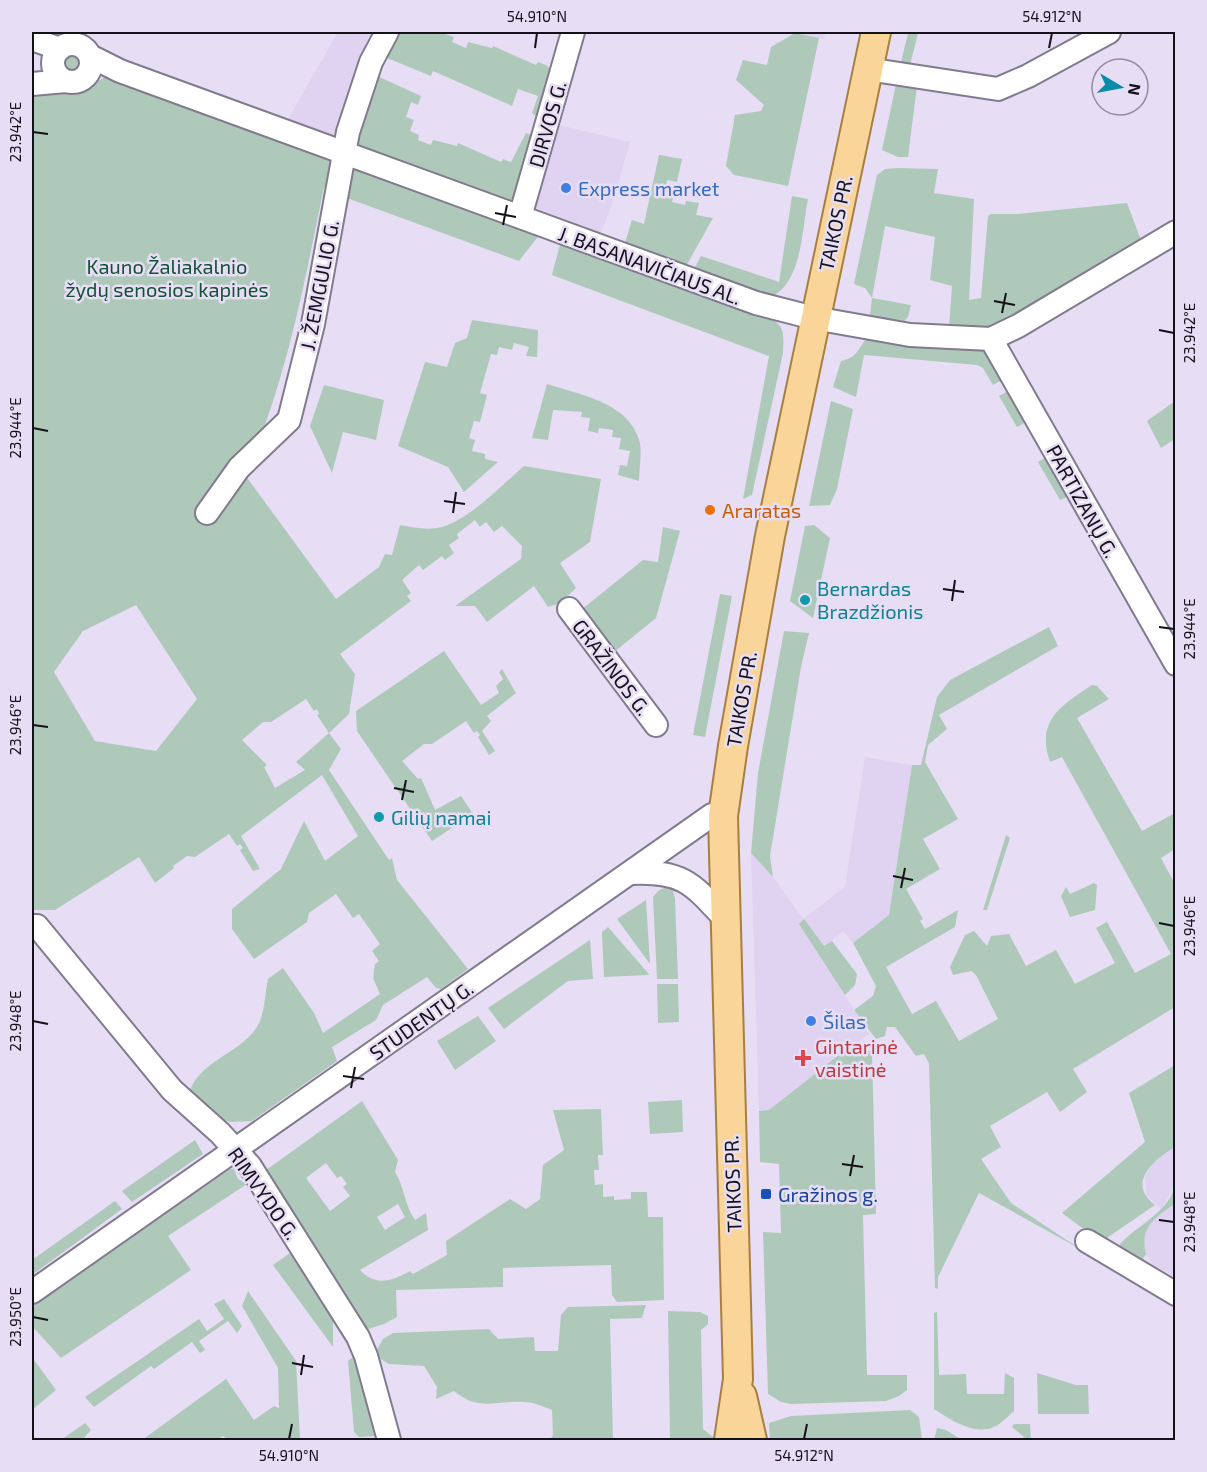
<svg xmlns="http://www.w3.org/2000/svg" width="1207" height="1472" font-family="'Exo 2',sans-serif">
<style>
.built{fill:#dfd3f1}
.green{fill:#aec9ba;fill-rule:evenodd}
.lines{fill:none;stroke-linecap:round;stroke-linejoin:round}
.minor-casing{stroke:#827a8e;stroke-width:26}
.major-casing{stroke:#a87e41;stroke-width:32}
.minor{stroke:#fff;stroke-width:22}
.major{stroke:#fad59a;stroke-width:28}
.ticks{fill:none;stroke:#141119;stroke-width:2}
.shop-dot{fill:#3f7fe0;stroke:#e7def5;stroke-width:2}
.food-dot{fill:#e8710a;stroke:#e7def5;stroke-width:2}
.culture-dot{fill:#0f9aa8;stroke:#e7def5;stroke-width:2}
.health-dot{fill:#e0444e;stroke:#e7def5;stroke-width:2}
.transit-dot{fill:#1a4fb4;stroke:#e7def5;stroke-width:2}
.labels{text-anchor:middle;dominant-baseline:central;stroke-width:5;stroke-linejoin:round;paint-order:stroke}
.street-label{font-size:20px;fill:#141119;stroke:#e7def5}
.shop-label{font-size:20px;fill:#366cbe;stroke:#e7def5;text-anchor:start}
.park-label{font-size:20px;fill:#135136;stroke:#e7def5}
.food-label{font-size:20px;fill:#c56008;stroke:#e7def5;text-anchor:start}
.culture-label{font-size:20px;fill:#0d838f;stroke:#e7def5;text-anchor:start}
.health-label{font-size:20px;fill:#be3a42;stroke:#e7def5;text-anchor:start}
.transit-label{font-size:20px;fill:#164399;stroke:#e7def5;text-anchor:start}
.neatline{fill:none;stroke:#141119;stroke-width:2}
.ticks-label{font-size:15px;text-anchor:middle;fill:#141119}
</style>
<rect width="100%" height="100%" fill="#e7def5"/>
<path class="built" d="M338,32H379L337,137L333,140L286,123Z
M791,32H825L824,39Z
M542,121L630,142L611,208L599,237L516,206Z
M865,757L912,765L889,915L853,943L843,931L818,952L869,1034L769,1110L759,1111L751,853L773,877L803,919L845,887Z
M1175,1147V1186L1161,1209L1146,1195L1145,1176L1155,1159Z
M1175,1204V1276L1154,1266L1146,1254L1143,1242L1149,1224L1156,1216Z"/>
<path class="green" d="M397,32H445V34L454,37L452,42L466,48L468,42L492,48L493,46L536,65L538,62L546,65L554,73L542,121L532,113L538,96L518,89L512,106L433,71L431,76L382,56Z
M795,33L819,38L788,186L734,175L726,166L735,115L761,111L764,105L736,80L743,60L767,65L771,47Z
M908,33H918L909,69L901,62Z
M61 64a12 12 0 1 1 24 0a12 12 0 1 1-24 0Z
M111,74L331,161L328,188L324,187C304,285 286,383 245,475L336,599L379,567L385,554L392,555L400,525C412,527 425,530 437,528C465,524 502,485 524,466L601,479L590,542L560,563L576,588L560,603L548,607L534,586L487,622L475,606H455L521,559L522,546L502,526L494,532L486,522L480,527L475,520L457,534L459,538L449,545L454,553L445,560L442,556L423,570L419,565L402,580L411,593L407,596L411,601L340,654L355,674L349,714L329,733L341,749L329,770L389,860L392,858L397,880L468,969L441,989L436,988L427,977L383,1005L376,1020L332,1047L337,1061L252,1121L230,1122L214,1117L189,1094C198,1059 246,1053 260,1021C265,1009 265,992 268,979L283,968L314,1013L323,1033L380,994L373,978L375,964L379,961L372,951L380,944L359,914L353,918L336,894L309,913L307,922L254,959L232,929V909L281,869L304,821L325,861L358,836L322,775L241,836L260,869L253,871L240,850L243,848L240,844L237,846L229,834L195,857L187,856L173,866L174,868L155,883L139,857L55,910H32V94L53,89L77,92ZM136,605L197,699L156,751L95,741L54,672L83,631ZM306,699L314,711L317,709L319,714L317,715L329,733L296,762L305,770L275,788L264,767L267,765L242,740L263,722H271Z
M375,75L421,96L418,105L411,102L406,117L414,120L410,131L419,135L418,140L431,145L433,140L457,146L458,143L501,162L503,159L511,162L526,133L537,137L516,206L354,146Z
M896,84L917,86L908,157H898L882,150Z
M659,155L682,159L677,182L667,180L665,191L674,193L672,202L685,205L686,201L699,203L696,215L713,218L685,268L624,246L632,220L644,224Z
M358,167L541,233L519,261L347,198L351,169Z
M897,168L938,169L934,193L974,199L969,300L981,298L988,216L991,214H1017L1127,203L1141,240L1015,318L986,330L949,328L952,286L930,280L935,237L885,226L872,298L911,305L908,317L904,321L870,316L872,298L865,288L854,284L877,175L885,169Z
M792,196L808,199C802,229 802,283 771,297L693,271L701,256L779,282Z
M561,240L763,313C785,326 784,329 783,353L752,495L743,499L769,356L552,275Z
M472,320L538,330L537,357L526,356L529,347L514,343L512,350L499,347L497,355L491,354L480,393L487,395L480,422L474,421L469,438L475,440L472,451L485,454V459L498,462L464,492L448,467L398,446L425,362L447,367L455,343L467,338Z
M866,339L978,348L987,353L1004,379L993,385L983,368L977,365L864,355L856,397L833,387L841,361C858,357 857,350 866,339Z
M547,384C581,395 631,403 640,443C642,454 639,469 639,481L618,475L620,465L627,466L630,451L619,449L621,438L612,437L613,430L599,428L598,433L588,431L590,418L581,417L582,412L553,410L548,440L532,438Z
M324,385L384,400L376,440L343,432L332,473L310,426Z
M1010,390L1028,421L1017,427L999,396Z
M831,401L853,409L837,489L830,505L809,506Z
M1175,401V439L1161,448L1147,421Z
M1048,456L1070,496L1060,500L1038,462Z
M814,525L830,538L813,618L790,601L805,526Z
M663,527L680,531L656,618L613,653L581,610L643,560L658,562Z
M720,594L732,596L705,737L693,735Z
M1049,627L1058,646L939,715L947,729L928,745L925,762L958,819L923,839L940,869L906,889L923,919L920,921L925,929L958,910L955,927L886,967L912,1014L936,1001L959,1041L998,1019L976,975L971,971L953,975L950,967L965,935L974,931L987,946L991,936L1009,934L1026,966L1056,950L1075,984L1115,963L1096,928L1107,922L1135,973L1171,954L1062,757L1050,762C1036,721 1060,706 1092,685L1097,686L1109,699L1077,718L1142,831L1175,813V849L1161,858L1175,884V1007L1073,1069L1087,1092L1060,1112L1047,1092L990,1126L1001,1147L981,1159L1011,1203L1080,1249L979,1193L938,1277V1289L935,1288L929,1063L924,1054L916,1056L895,1027H887L885,1036L876,1039L854,1010L873,996L876,986L853,943L889,915L912,765H921L937,697L950,680Z
M784,631L809,633L801,667L770,856L773,877L751,853L758,773Z
M444,651L481,705L499,693L496,686L503,679L499,672L502,669L516,693L487,716L491,721L482,731L495,751L489,755L478,737L480,735L477,731L474,733L466,721L432,744H424L402,761L418,779L421,778L435,810L461,796L473,814L432,841L357,731L356,711Z
M1006,835L1010,838L987,910H983Z
M1094,883L1097,885L1095,910L1070,917L1061,896L1066,887L1070,894Z
M666,887L673,891L675,899L678,979H657L653,897L658,891Z
M646,900L650,964L617,919Z
M804,919L824,946L832,941L857,974L855,985L845,995L799,924Z
M608,927L648,973L649,975L604,977L602,932Z
M590,940L593,979L568,981L504,1029L488,1008Z
M657,984H678L679,1022L658,1023Z
M478,1016L496,1041L455,1070L437,1041Z
M853,1044L872,1052L876,1214L863,1215L867,1375H907V1390L899,1396L886,1401L791,1404L781,1402L768,1394L763,1232L781,1233L779,1164L760,1162L759,1111L769,1110Z
M1175,1065V1147C1156,1158 1125,1183 1155,1205L1101,1242L1062,1213L1145,1142L1129,1093Z
M682,1100L683,1132L650,1134L648,1102Z
M362,1101L398,1160L395,1172C405,1188 404,1204 415,1220L426,1213L428,1230L360,1270C376,1287 392,1281 410,1271L413,1274L447,1255L446,1241L510,1199L526,1209L540,1199L543,1165L564,1150L553,1110L601,1109L603,1155H598L599,1170H594L595,1185L603,1184V1197L614,1196V1200L631,1199V1192H647L648,1217H663L664,1300L617,1302L612,1295L611,1265L503,1268V1287L396,1290L397,1317L384,1324L359,1332L262,1173ZM326,1163L337,1178L341,1176L347,1184L343,1187L350,1196L330,1211L306,1178ZM398,1204L405,1217L385,1230L377,1217Z
M195,1140L203,1154L132,1202L122,1191Z
M230,1169H234L238,1179L247,1184L168,1236L191,1270L61,1358L32,1326V1307Z
M1175,1186V1204C1155,1217 1139,1228 1146,1254L1138,1267L1114,1252C1129,1228 1167,1216 1175,1186Z
M115,1201L122,1209L32,1275V1260Z
M293,1251L333,1317V1347L273,1265Z
M248,1291L296,1361L300,1440H228L223,1436L216,1440H142L226,1379L254,1420L274,1406L279,1408L278,1368L242,1306Z
M224,1299L242,1326L237,1333L228,1321L199,1341L205,1350L200,1353L192,1342L154,1369L151,1366L94,1407L85,1397L199,1319L207,1331L224,1319L214,1304Z
M646,1305L642,1318L610,1319L613,1440H550L553,1435L552,1410C544,1407 534,1402 525,1402C496,1400 479,1412 454,1391L436,1399L437,1387L424,1366L389,1364L374,1355L383,1339L393,1333L489,1329L498,1339L534,1337L535,1351H558L561,1315L568,1307Z
M668,1311L700,1312L708,1316V1324L701,1330L703,1429L713,1437V1440H670Z
M937,1312L939,1375L966,1374L967,1394H1004L1005,1373L1014,1378V1411C1008,1416 1002,1423 996,1426C975,1437 950,1419 934,1409V1313Z
M32,1357L56,1390L32,1410Z
M353,1357L365,1387L377,1436L359,1437L354,1432L348,1361Z
M1037,1373L1076,1385H1088L1089,1414H1038Z
M910,1410L919,1417L922,1439L770,1440L769,1423L791,1416Z
M85,1423L91,1430L84,1438L85,1440H61Z
M1014,1424H1030L1031,1440H1022L1024,1437L1012,1427Z
M937,1428L946,1430L962,1440H934Z"/>
<g class="lines">
<defs>
<path id="minor" d="M32,39L60,49
M53 63a19 19 0 1 1 38 0a19 19 0 1 1-38 0Z
M90,56L120,71L756,303L814,318L910,335L991,339L1018,326L1176,232
M867,69L998,89L1028,76L1109,32
M32,84L66,81
M520,217L573,32
M991,339L1176,664
M207,513L239,468L289,420L313,324L348,132L371,62L387,32
M569,609L656,725
M632,873C683,871 692,883 725,919
M32,926H37L172,1090L220,1133L250,1166L358,1337L366,1356L389,1440
M1087,1241L1176,1294
M32,1292L712,815L723,816"/>
<path id="major" d="M742,1396L752,1440
M729,1440L738,1379L723,816L733,746L770,536L876,32"/>
</defs>
<use href="#minor" class="minor-casing"/>
<use href="#major" class="major-casing"/>
<use href="#minor" class="minor"/>
<use href="#major" class="major"/>
</g>
<path class="ticks" d="M535,48L537,33M1049,48L1052,33M33,132L48,134M495,213L516,217M503,225L507,205M994,301L1015,305M1002,313L1006,293M1159,330L1174,333M33,428L48,431M444,501L465,504M453,513L456,492M943,589L964,592M952,601L955,580M1159,627L1174,629M33,725L48,727M394,788L414,792M402,800L406,780M893,876L913,880M901,888L905,868M1159,923L1174,926M33,1021L48,1024M343,1076L364,1079M351,1088L355,1067M842,1164L863,1167M850,1176L854,1155M1159,1220L1174,1222M33,1317L48,1320M292,1363L313,1367M301,1375L304,1355M289,1439L292,1424M804,1439L807,1424"/>
<g class="shop-dot">
<circle cx="566" cy="188" r="6"/>
<circle cx="811" cy="1021" r="6"/>
</g>
<circle class="food-dot" cx="710" cy="510" r="6"/>
<g class="culture-dot">
<circle cx="805" cy="600" r="6"/>
<circle cx="379" cy="817" r="6"/>
</g>
<path class="health-dot" d="M800 1049h6v6h6v6h-6v6h-6v-6h-6v-6h6z"/>
<rect class="transit-dot" x="760" y="1188" width="12" height="12" rx="3"/>
<g class="labels">
<g class="street-label">
<text transform="translate(547 124) rotate(-74)">DIRVOS G.</text>
<text transform="translate(835 223) rotate(-78)">TAIKOS PR.</text>
<text transform="translate(650 265) rotate(20)">J. BASANAVIČIAUS AL.</text>
<text transform="translate(319 285) rotate(-79)">J. ŽEMGULIO G.</text>
<text transform="translate(1083 501) rotate(61)">PARTIZANŲ G.</text>
<text transform="translate(612 667) rotate(53)">GRAŽINOS G.</text>
<text transform="translate(741 699) rotate(-80)">TAIKOS PR.</text>
<text transform="translate(421 1020) rotate(-35)">STUDENTŲ G.</text>
<text transform="translate(732 1184) rotate(-92)">TAIKOS PR.</text>
<text transform="translate(264 1193) rotate(55)">RIMVYDO G.</text>
</g>
<g class="shop-label">
<text x="578" y="188">Express market</text>
<text x="823" y="1021">Šilas</text>
</g>
<g class="park-label">
<text x="167" y="266">Kauno Žaliakalnio<tspan x="167" dy="23">žydų senosios kapinės</tspan></text>
</g>
<g class="food-label">
<text x="722" y="510">Araratas</text>
</g>
<g class="culture-label">
<text x="817" y="588">Bernardas<tspan x="817" dy="23">Brazdžionis</tspan></text>
<text x="391" y="817">Gilių namai</text>
</g>
<g class="health-label">
<text x="815" y="1046">Gintarinė<tspan x="815" dy="23">vaistinė</tspan></text>
</g>
<g class="transit-label">
<text x="778" y="1194">Gražinos g.</text>
</g>
</g>
<rect width="1207" height="1472" fill="none" stroke="#e7def5" stroke-width="66"/>
<g transform="translate(1120 87) rotate(100)"><circle r="28" fill="#e7def5" stroke="#938c9d" stroke-width="1.5"/>
<path d="M0-4.5L10 22L0 15L-10 22Z" fill="#098cac"/>
<text y="-9" font-size="16" font-weight="bold" text-anchor="middle" fill="#141119">N</text>
</g>
<rect x="33" y="33" width="1141" height="1406" class="neatline"/>
<g class="ticks-label">
<text x="537" y="22">54.910°N</text>
<text x="1052" y="22">54.912°N</text>
<text transform="translate(16 132) rotate(-90)" y="5">23.942°E</text>
<text transform="translate(1190 333) rotate(-90)" y="5">23.942°E</text>
<text transform="translate(16 428) rotate(-90)" y="5">23.944°E</text>
<text transform="translate(1190 629) rotate(-90)" y="5">23.944°E</text>
<text transform="translate(16 725) rotate(-90)" y="5">23.946°E</text>
<text transform="translate(1190 926) rotate(-90)" y="5">23.946°E</text>
<text transform="translate(16 1021) rotate(-90)" y="5">23.948°E</text>
<text transform="translate(1190 1222) rotate(-90)" y="5">23.948°E</text>
<text transform="translate(16 1317) rotate(-90)" y="5">23.950°E</text>
<text x="289" y="1461">54.910°N</text>
<text x="804" y="1461">54.912°N</text>
</g>
</svg>
